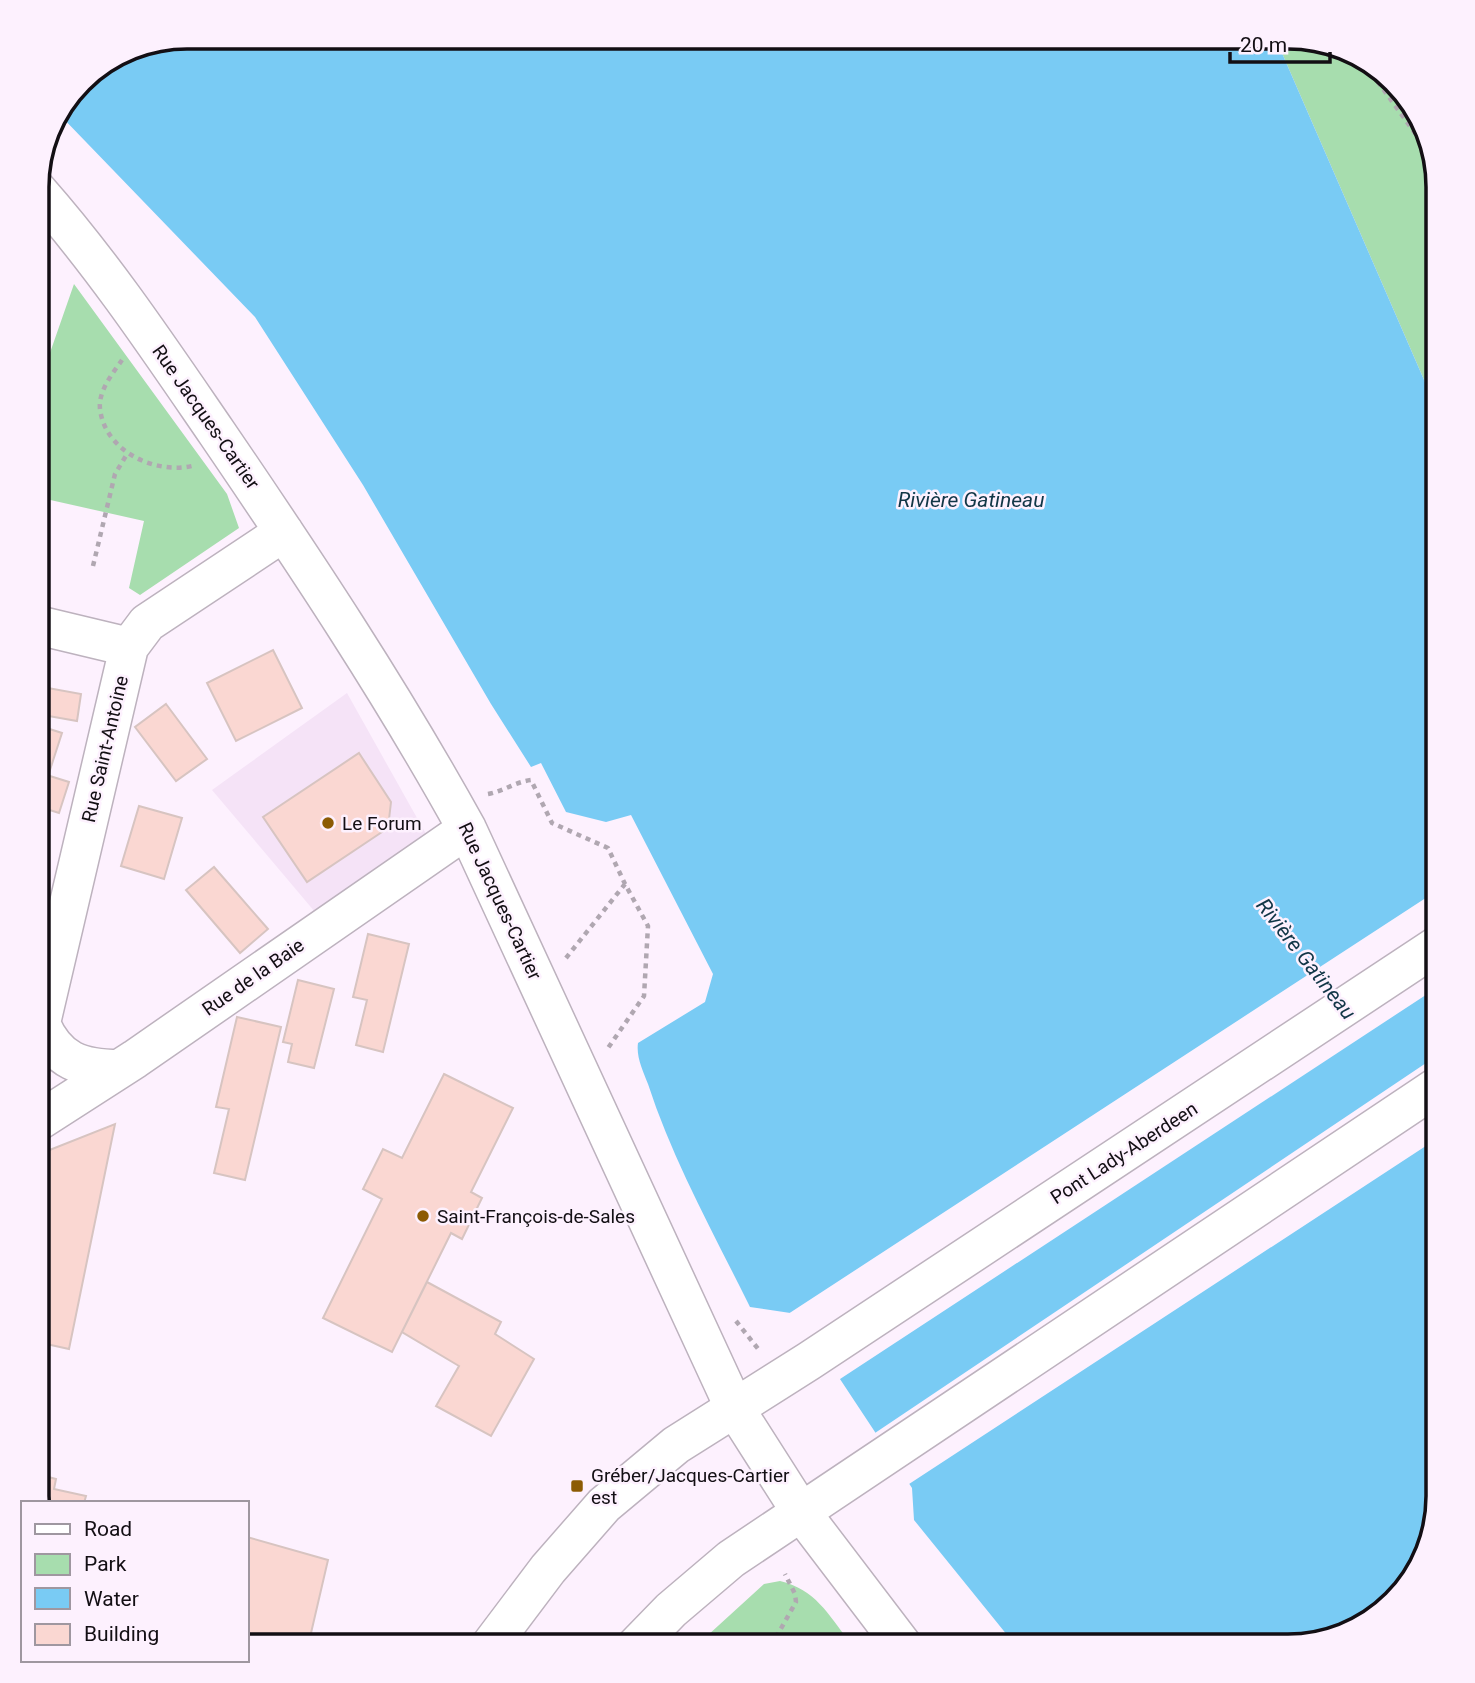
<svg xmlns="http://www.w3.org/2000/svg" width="1475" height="1683" font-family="Roboto,sans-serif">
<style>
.built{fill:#f5e3f7}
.green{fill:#a7ddae}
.water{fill:#79cbf4}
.pier{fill:#fdf1fe}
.building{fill:#fad7d2;stroke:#d7c4c1;stroke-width:2}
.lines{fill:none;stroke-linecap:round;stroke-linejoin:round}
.minor-casing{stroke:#bdb2be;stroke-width:41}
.major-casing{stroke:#bdb2be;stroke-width:41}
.path{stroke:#b0a7b1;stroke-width:4.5;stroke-dasharray:5 5;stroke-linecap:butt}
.minor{stroke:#fff;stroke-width:38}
.major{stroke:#fff;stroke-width:38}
.poi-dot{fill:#8c5b04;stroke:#fdf1fe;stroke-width:2.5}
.labels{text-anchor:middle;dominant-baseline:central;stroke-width:5;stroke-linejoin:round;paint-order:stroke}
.street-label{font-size:19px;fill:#130f14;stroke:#fdf1fe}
.poi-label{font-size:19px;fill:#130f14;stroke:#fdf1fe;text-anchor:start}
.water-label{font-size:21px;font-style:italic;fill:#113647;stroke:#fdf1fe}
.rim{fill:none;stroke:#130f14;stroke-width:3.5}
</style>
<rect width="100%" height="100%" fill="#fdf1fe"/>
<path class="built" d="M347,693L426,834L315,912L212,790Z"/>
<path class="green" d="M1275,37H1298L1355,52L1408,96L1438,186V400L1428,389Z
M74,284L227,494L239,528L140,595L129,588L144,521L37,497V390Z
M780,1581C816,1590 827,1613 849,1641L847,1646H696L764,1584Z"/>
<path class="water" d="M187,37H1275L1428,389L1438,400V1497L1423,1563L1379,1616L1289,1646H1016L914,1520L912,1488L797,1314L750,1307C714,1234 673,1161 648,1084C643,1071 636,1057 638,1043L705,1002L713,974L631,815L606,822L566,812L541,763L531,767L491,704L363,485L255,317L58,113L88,74L130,48Z"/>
<path class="pier" d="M1438,890V987L837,1381L795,1317L785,1316Z
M1438,1055V1138L906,1486L872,1435Z"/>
<path class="building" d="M37,268L49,273L37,304Z
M37,333L45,336L37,357Z
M273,650L302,708L236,741L207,683Z
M37,686L81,694L77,721L37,714Z
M166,704L207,759L176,781L135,727Z
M37,725L62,733L48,776L37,772Z
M359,753L391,802L388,828L307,882L263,817Z
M37,772L69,782L59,813L37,806Z
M139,806L182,818L164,879L121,866Z
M214,867L268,929L240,953L186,890Z
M368,934L409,944L383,1052L356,1045L367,1000L353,997Z
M298,980L334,989L314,1068L288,1062L292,1044L283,1042Z
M237,1017L281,1027L245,1180L214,1173L229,1109L216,1107Z
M444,1074L513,1108L471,1192L482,1198L462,1239L451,1233L392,1352L323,1318L382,1199L363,1189L383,1149L402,1158Z
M115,1124L69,1349L37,1342V1155Z
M427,1282L501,1322L495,1334L534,1359L491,1436L436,1406L459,1366L402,1332Z
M37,1474L56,1479L54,1489L86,1496L84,1503H39Z
M247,1537L328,1560L308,1646H247Z"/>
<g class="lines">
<defs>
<path id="minor" d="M37,190C104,266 160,350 217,433C305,562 392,693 467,829L734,1407L801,1512L903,1646
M37,625L129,647
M41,1024C57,1061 81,1069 119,1069
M37,1040L129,647L147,623L284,532
M37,1122L135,1059L467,829"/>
<path id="major" d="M490,1646L548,1569L604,1505L676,1445L809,1361L1438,945
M636,1646L671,1610L731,1559L1438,1086"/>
</defs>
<use href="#minor" class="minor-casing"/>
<use href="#major" class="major-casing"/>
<path class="path" d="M1360,57L1425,147
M122,360C113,373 98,391 100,409C105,452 157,476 196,465
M93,566L115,474L127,454
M488,794C504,791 515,782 531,780L552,823L608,848L625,884
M566,958L625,884L648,926L644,996L608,1048
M736,1321L759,1350
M771,1646L796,1602L795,1594L785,1574"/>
<use href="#minor" class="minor"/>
<use href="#major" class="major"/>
</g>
<g class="poi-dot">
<circle cx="328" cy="823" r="7"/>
<circle cx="423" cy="1216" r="7"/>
<rect x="570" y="1479" width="14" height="14" rx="3.5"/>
</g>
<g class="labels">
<g class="street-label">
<text transform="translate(206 417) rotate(55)">Rue Jacques-Cartier</text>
<text transform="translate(105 749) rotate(-77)">Rue Saint-Antoine</text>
<text transform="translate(500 901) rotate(65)">Rue Jacques-Cartier</text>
<text transform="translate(253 977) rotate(-35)">Rue de la Baie</text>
<text transform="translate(1124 1153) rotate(-33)">Pont Lady-Aberdeen</text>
</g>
<g class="poi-label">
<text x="342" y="823">Le Forum</text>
<text x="437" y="1216">Saint-François-de-Sales</text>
<text x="591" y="1475">Gréber/Jacques-Cartier<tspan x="591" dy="22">est</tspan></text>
</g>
<g class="water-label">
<text x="971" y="500">Rivière Gatineau</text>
<text transform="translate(1306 959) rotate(52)">Rivière Gatineau</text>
</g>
</g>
<path d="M0 0H1475V1683H0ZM187 49H1288A138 138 0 0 1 1426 187V1496A138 138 0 0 1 1288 1634H187A138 138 0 0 1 49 1496V187A138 138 0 0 1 187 49Z" fill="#fdf1fe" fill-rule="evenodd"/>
<path class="rim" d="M187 49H1288A138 138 0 0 1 1426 187V1496A138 138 0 0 1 1288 1634H187A138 138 0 0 1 49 1496V187A138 138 0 0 1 187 49Z"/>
<rect x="21" y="1501" width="228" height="161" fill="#fdf1fe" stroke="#9f97a0" stroke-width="2"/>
<rect x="35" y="1524" width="35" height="10" fill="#ffffff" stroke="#9f97a0" stroke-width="2"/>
<text x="84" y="1536" font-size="21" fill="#130f14">Road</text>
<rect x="35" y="1554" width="35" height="21" fill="#a7ddae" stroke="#9f97a0" stroke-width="2"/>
<text x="84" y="1571" font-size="21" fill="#130f14">Park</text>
<rect x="35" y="1588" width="35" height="21" fill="#79cbf4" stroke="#9f97a0" stroke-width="2"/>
<text x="84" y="1606" font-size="21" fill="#130f14">Water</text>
<rect x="35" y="1624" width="35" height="21" fill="#fad7d2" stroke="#9f97a0" stroke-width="2"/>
<text x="84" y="1641" font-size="21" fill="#130f14">Building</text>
<path d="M1230 52v10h100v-10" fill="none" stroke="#130f14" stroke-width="3.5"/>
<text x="1240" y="52" font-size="21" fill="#130f14" stroke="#fdf1fe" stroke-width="5" paint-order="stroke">20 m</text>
</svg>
